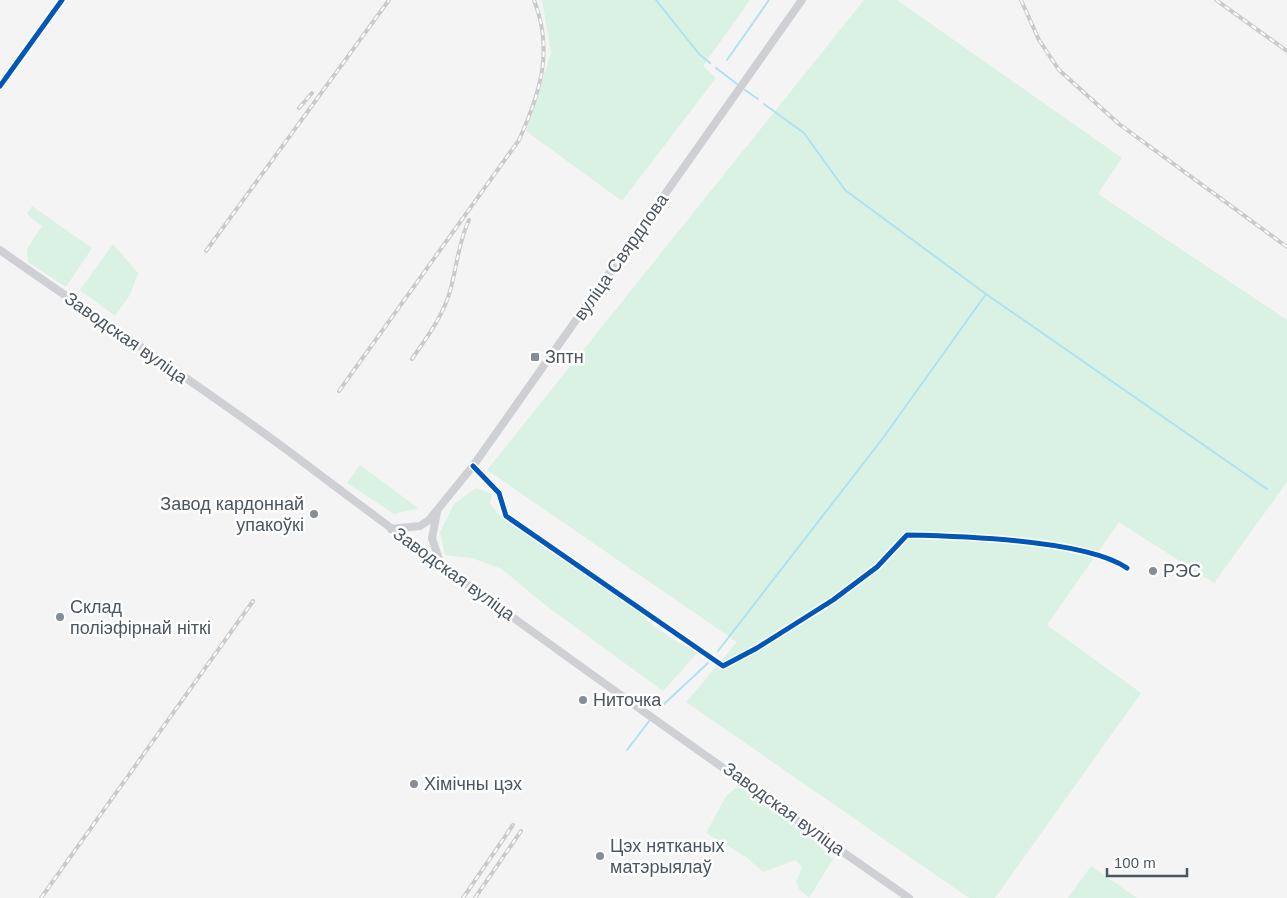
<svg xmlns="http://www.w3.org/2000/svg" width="1287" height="898" font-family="Arial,sans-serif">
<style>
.green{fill:#d9f2e3}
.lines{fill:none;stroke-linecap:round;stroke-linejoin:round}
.stream{stroke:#aee2f0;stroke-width:2}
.minor{stroke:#ced0d2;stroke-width:5.5}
.secondary{stroke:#ced0d4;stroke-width:8}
.rail-casing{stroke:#c9cacc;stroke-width:4}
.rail{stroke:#fff;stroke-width:2;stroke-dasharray:5.5;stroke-linecap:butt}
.cycleway-casing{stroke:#fff;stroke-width:8}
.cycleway{stroke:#0057b8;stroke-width:5}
.poi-dot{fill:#868d94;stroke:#fff;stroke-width:2}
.labels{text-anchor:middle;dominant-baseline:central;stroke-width:5;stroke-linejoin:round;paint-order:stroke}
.street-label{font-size:18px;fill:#4a5661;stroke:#fff}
.poi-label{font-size:18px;fill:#4a5661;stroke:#fff;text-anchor:start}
</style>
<rect width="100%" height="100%" fill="#f4f4f4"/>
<path class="green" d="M542,0H750L703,66L716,78L622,201L526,131L551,53Z
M864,0H897L1122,158L1098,194L1287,320V482L1214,583L1119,522L1047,625L1141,693L995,898H969L686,702L737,642L487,470Z
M32,206L92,248L66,287L28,262L27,249L42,226L27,214Z
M113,244L138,273L130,295L115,316L80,290Z
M360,465L418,508H419L394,514L347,483Z
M476,488L492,494L490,503L497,513L601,586L638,608C646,625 670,636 685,647L693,641L701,649L663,691L545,605L502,569L472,558L445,555L440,532L454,504Z
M736,788H743L798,825L833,859L809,898L799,889L796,882L802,867L796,860L763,872L746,857L706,833L726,796Z
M1091,866L1137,898H1068Z"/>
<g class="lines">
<path class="stream" d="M656,0L699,54L710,63
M727,60L769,0
M716,68L737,84
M745,90L758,99
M764,104L804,133L845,190L986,294L1267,489
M718,651L883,438L986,294
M664,704L708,663
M627,750L650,720"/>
<path class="minor" d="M0,86L62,0
M473,466L499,493L506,516L723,666L757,648L833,600L877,567L907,535C959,536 1086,540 1127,568"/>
<path class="secondary" d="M0,250C99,320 202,386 299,459C498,610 703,755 909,898
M437,512L432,538L441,566
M391,529L420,526L429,520L473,466L802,0"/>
<defs>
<path id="rail" d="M1021,0L1039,40L1059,70L1119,124L1287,247
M1216,0L1287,51
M299,108L312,93
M206,251L389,0
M412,359C427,337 443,316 450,291C457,267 458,243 469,220
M339,391L519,140C540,93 554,51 534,0
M41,898L253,601
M463,898L513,825
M475,898L521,831"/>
</defs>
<use href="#rail" class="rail-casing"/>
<use href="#rail" class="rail"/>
<defs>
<path id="cycleway" d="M0,86L62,0
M473,466L499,493L506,516L723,666L757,648L833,600L877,567L907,535C959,536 1086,540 1127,568"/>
</defs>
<use href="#cycleway" class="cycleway-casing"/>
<use href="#cycleway" class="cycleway"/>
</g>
<g class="poi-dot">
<rect x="530" y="352" width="10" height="10" rx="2.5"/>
<circle cx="314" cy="514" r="5"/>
<circle cx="1153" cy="571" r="5"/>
<circle cx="60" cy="617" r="5"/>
<circle cx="583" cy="700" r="5"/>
<circle cx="414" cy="784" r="5"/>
<circle cx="600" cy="856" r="5"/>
</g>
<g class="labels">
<g class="street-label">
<text transform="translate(621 257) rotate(-55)">вуліца Свярдлова</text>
<text transform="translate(126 338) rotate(35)">Заводская вуліца</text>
<text transform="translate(454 574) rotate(36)">Заводская вуліца</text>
<text transform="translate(784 809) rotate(36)">Заводская вуліца</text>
</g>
<g class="poi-label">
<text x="545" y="357">Зптн</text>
<text x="304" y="504" text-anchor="end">Завод кардоннай<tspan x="304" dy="21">упакоўкі</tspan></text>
<text x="1163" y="571">РЭС</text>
<text x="70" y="607">Склад<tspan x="70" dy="21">поліэфірнай ніткі</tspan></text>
<text x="593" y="700">Ниточка</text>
<text x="424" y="784">Хімічны цэх</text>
<text x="610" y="846">Цэх нятканых<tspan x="610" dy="21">матэрыялаў</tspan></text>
</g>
</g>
<path d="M1107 868v8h80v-8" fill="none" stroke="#4a5661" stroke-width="2.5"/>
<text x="1114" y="868" font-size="15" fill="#4a5661" stroke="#ffffff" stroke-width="4" paint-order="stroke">100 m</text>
</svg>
